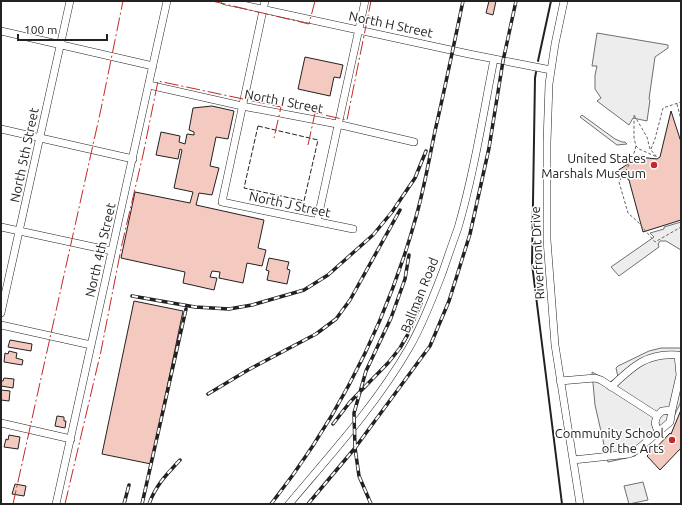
<svg xmlns="http://www.w3.org/2000/svg" width="682" height="505" font-family="Ubuntu,sans-serif">
<style>
.parking{fill:#ededed;stroke:#6f6f6f}
.building{fill:#f3c9c0;stroke:#222}
.lines{fill:none;stroke-linecap:round;stroke-linejoin:round}
.minor-casing{stroke:#222;stroke-width:8}
.path{stroke:#646464;stroke-width:1;stroke-dasharray:3 2;stroke-linecap:butt}
.minor{stroke:#fff;stroke-width:7}
.rail-casing{stroke:#222;stroke-width:3.5}
.rail{stroke:#fff;stroke-width:2;stroke-dasharray:6;stroke-linecap:butt}
.fence{stroke:#222;stroke-width:1;stroke-dasharray:5 2;stroke-linecap:butt}
.wall{stroke:#222;stroke-width:2}
.power{stroke:#c62828;stroke-width:1;stroke-dasharray:14 3 2 3;stroke-linecap:butt}
.poi-dot{fill:#c62828;stroke:#fff;stroke-width:1.5}
.labels{text-anchor:middle;dominant-baseline:central;stroke-width:3;stroke-linejoin:round;paint-order:stroke}
.street-label{font-size:13px;fill:#222;stroke:#fff}
.poi-label{font-size:13px;fill:#222;stroke:#fff;text-anchor:end}
</style>
<rect width="100%" height="100%" fill="#fff"/>
<path class="parking" d="M597,33L668,45V48L655,57L649,99L650,100L647,121L633,118L629,125L597,101L601,98L595,89V75L597,66H592Z
M582,115L615,139L622,142H625L627,144L617,145L580,117Z
M681,222V250L666,241H660L658,244L659,247L619,276L611,267L654,237L650,233L664,229V227Z
M661,348H681V398L680,404L671,422L635,456L608,462L595,405L592,372L610,382L618,377L616,368L618,366L649,351Z
M643,482L648,500L629,504L624,486Z"/>
<path class="building" d="M489,1H496L493,15L486,13Z
M305,57L343,65L340,78L334,77L330,96L298,89Z
M212,106L234,111L228,139L216,137L210,166L219,168L212,195L199,193L196,205L264,220L258,248L266,250L262,266L247,263L243,283L219,278L220,272L212,271L210,277L217,278L214,290L183,283L185,272L121,258L135,192L190,203L193,192L174,188L182,150L180,149L178,159L156,155L161,132L180,136L179,142L185,144L187,134L194,135V132L189,130L193,108Z
M671,111L681,142V220L643,232L629,180L617,171L639,157L657,159L660,157Z
M269,258L289,262L287,269L290,270L287,284L267,280L269,271L266,270Z
M134,301L183,311L151,464L102,454Z
M10,340L32,344L31,351L8,347Z
M9,351L17,353L16,358L23,360L22,365L4,362L5,353L8,354Z
M4,378L14,379L13,388L1,386V381H3Z
M1,390L10,391L9,401L1,400Z
M681,410V448L660,470L647,456L649,454L647,451L652,447L655,449L670,433L671,434Z
M57,416L64,417V421H66L65,428L55,426Z
M9,435L20,437L18,449L4,447L6,439L8,440Z
M15,484L26,486L24,496L12,494Z"/>
<g class="lines">
<defs>
<path id="minor" d="M225,1L469,54L551,70
M265,1L222,202L353,229
M564,1L555,44L549,84L547,142V240L555,345L580,504
M1,31L153,66
M149,85L242,106L337,124L414,142
M1,129L133,159
M317,222L365,1
M1,227L112,251
M1,313L70,1
M1,325L91,345
M560,381L595,378L601,380L657,416L655,423L658,432L637,450L629,454L573,460
M611,387C632,367 647,352 678,355L680,375L672,410L662,411L657,416
M1,423L71,439
M658,432L670,422L672,410
M56,504L167,1
M289,504C331,454 376,405 409,348C423,324 433,297 443,271C448,256 453,242 458,228C474,173 483,115 494,59"/>
</defs>
<use href="#minor" class="minor-casing"/>
<path class="path" d="M677,104L681,120
M634,115L647,137L650,149L657,157L639,149L636,146L634,138Z
M636,146L632,160L619,182L628,213L638,222L655,242L681,227
M651,149L655,139L663,108L681,102"/>
<use href="#minor" class="minor"/>
<defs>
<path id="rail" d="M132,296L195,307L229,309L252,305L304,290L328,275L373,235L392,212L415,178L426,151
M208,394L248,370L316,334L336,319L350,300L400,210
M333,424L350,402L388,363L400,348L407,336L421,303
M124,504L129,485
M142,504L186,309
M149,504C156,485 166,475 180,460
M271,504C338,419 387,321 416,217C424,189 429,160 435,131C445,88 454,44 463,1
M308,504L355,448L430,346L449,301L470,234L489,148L503,61L516,1
M371,504L359,476L355,448L354,413L366,371L391,318L405,279L409,255"/>
</defs>
<use href="#rail" class="rail-casing"/>
<use href="#rail" class="rail"/>
<path class="fence" d="M258,126L318,140L304,201L244,188Z"/>
<path class="wall" d="M538,61L551,1
M536,72L535,78L532,264L562,504"/>
<path class="power" d="M212,1L309,24L315,1
M308,145L315,113L347,120L371,1
M13,504L101,109L123,1
M65,504L101,351L122,244L143,155L158,81L281,107L274,138"/>
</g>
<g class="poi-dot">
<circle cx="654" cy="165" r="4"/>
<circle cx="672" cy="440" r="4"/>
</g>
<g class="labels">
<g class="street-label">
<text transform="translate(391 24) rotate(12)">North H Street</text>
<text transform="translate(284 101) rotate(11)">North I Street</text>
<text transform="translate(24 155) rotate(-78)">North 5th Street</text>
<text transform="translate(290 204) rotate(12)">North J Street</text>
<text transform="translate(100 250) rotate(-77)">North 4th Street</text>
<text transform="translate(537 253) rotate(-93)">Riverfront Drive</text>
<text transform="translate(419 295) rotate(-68)">Ballman Road</text>
</g>
<g class="poi-label">
<text x="646" y="158">United States<tspan x="646" dy="15">Marshals Museum</tspan></text>
<text x="664" y="433">Community School<tspan x="664" dy="15">of the Arts</tspan></text>
</g>
</g>
<rect width="682" height="505" fill="none" stroke="#222222" stroke-width="4"/>
<path d="M18 34v6h89v-6" fill="none" stroke="#222222" stroke-width="2"/>
<text x="24" y="34" font-size="12" fill="#222222" stroke="#ffffff" stroke-width="3" paint-order="stroke">100 m</text>
</svg>
